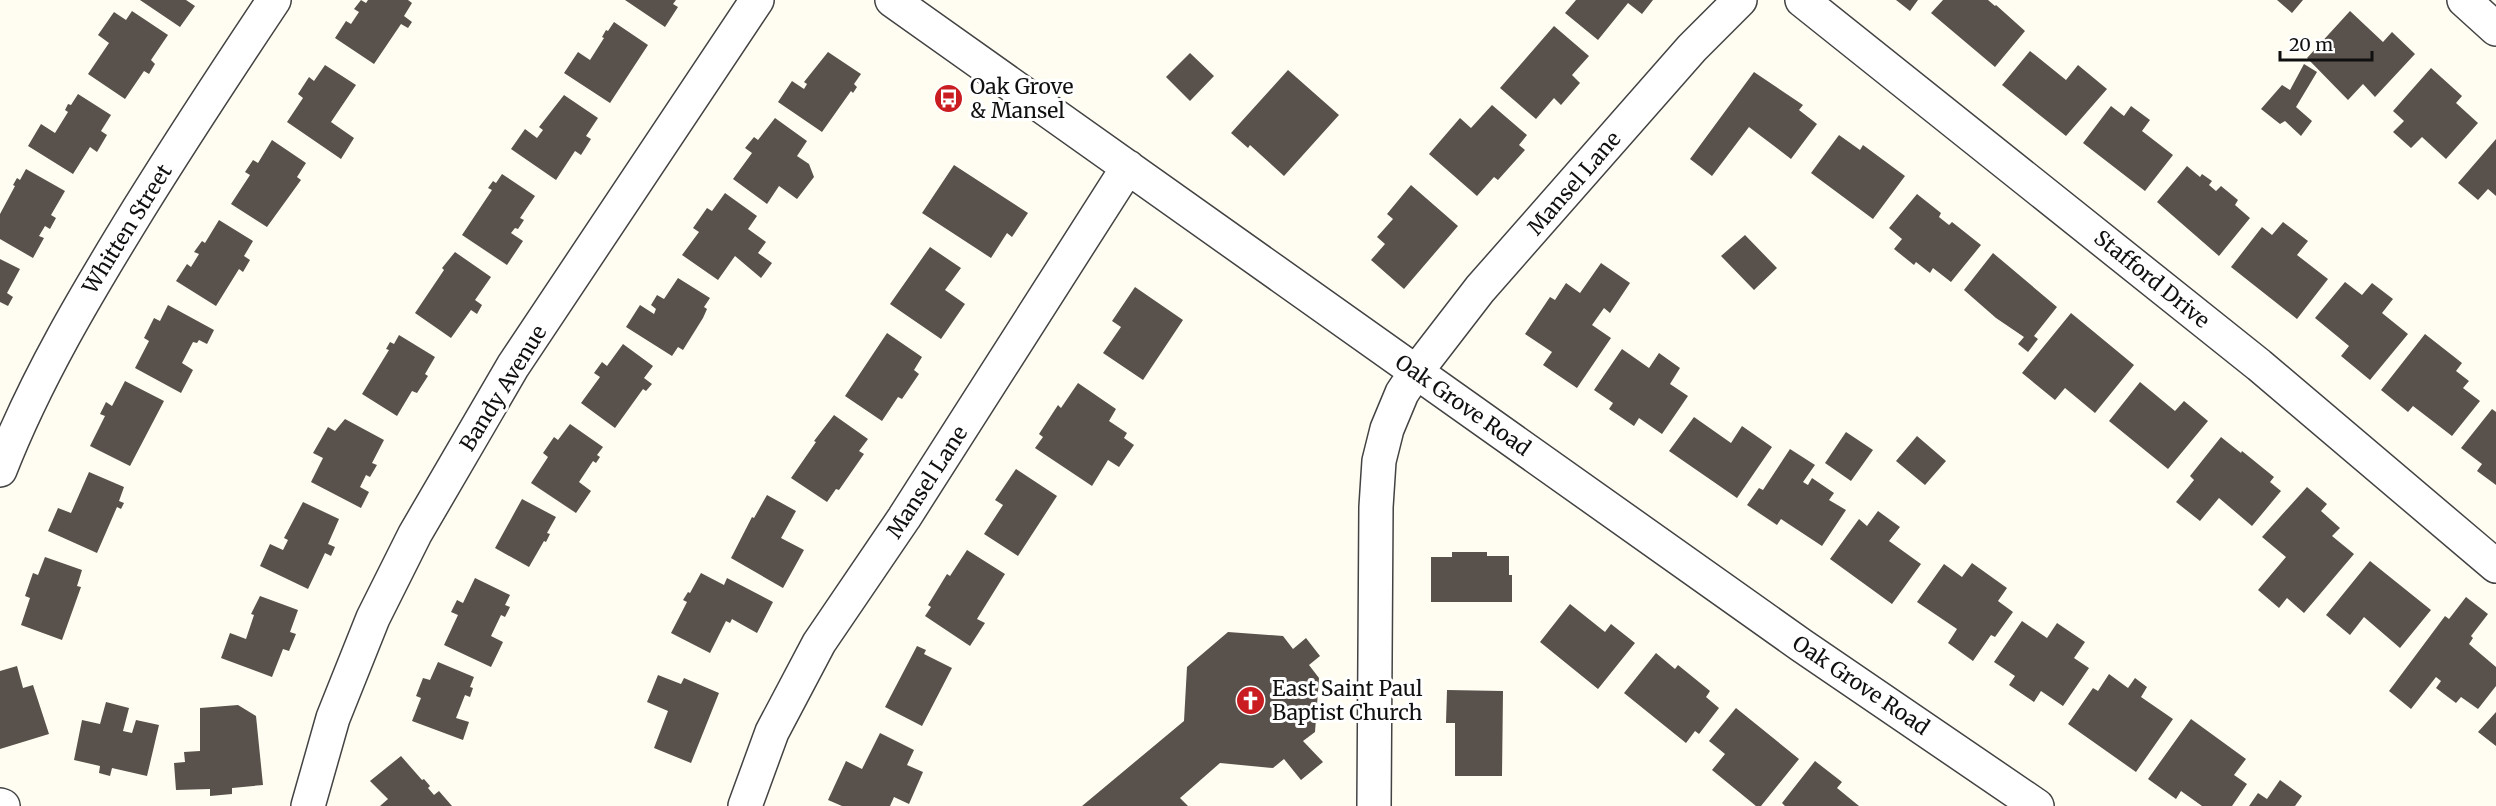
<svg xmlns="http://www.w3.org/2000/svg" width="2496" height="806" font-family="Merriweather,serif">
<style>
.building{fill:#59514b}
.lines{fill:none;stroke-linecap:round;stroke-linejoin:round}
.minor-casing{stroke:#434343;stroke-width:36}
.minor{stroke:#fff;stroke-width:33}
.labels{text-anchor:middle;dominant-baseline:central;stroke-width:6;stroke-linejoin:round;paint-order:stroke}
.poi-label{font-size:21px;fill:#101010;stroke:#fff;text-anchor:start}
.street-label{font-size:21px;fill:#101010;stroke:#fff}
</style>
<rect width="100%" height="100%" fill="#fffdf2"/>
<path class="building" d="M140,0H186L195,6L180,27Z
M361,0L366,3L368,0H408L412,3L404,16L412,22L408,28L401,24L374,64L335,38L346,21L351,24L359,12L354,9Z
M625,0H676L673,4L678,7L665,27Z
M1576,0H1653L1642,14L1628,3L1598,40L1565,13Z
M1896,0H1918L1910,11Z
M1943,0H1988L1995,6L1996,5L2025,31L1995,67L1931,13Z
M2277,0H2303L2292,13Z
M132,11L168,35L151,60L155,64L149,74L144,71L125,99L88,74L109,43L98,35L114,12L126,20Z
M2350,11L2383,42L2392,32L2415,54L2375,97L2363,84L2348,100L2307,58Z
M614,22L648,45L610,103L564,73L578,52L590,60L604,38L602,37L606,30L608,31Z
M1554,26L1589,56L1572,75L1580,83L1561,105L1554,98L1536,119L1500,88Z
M2030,51L2066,80L2078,65L2107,89L2066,136L2002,85Z
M828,52L861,74L854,84L857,87L853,93L851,91L822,132L778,102L792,81L804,89L807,84L804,82Z
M1190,53L1214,76L1190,101L1166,77Z
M2304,64L2317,72L2296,107L2312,121L2301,136L2285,121L2280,124L2261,109L2282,85L2290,90Z
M325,65L356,85L331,122L354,138L341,159L287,122L303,98L298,94L309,77L314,81Z
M2431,68L2462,96L2456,103L2478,123L2446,159L2422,137L2411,148L2393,132L2404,121L2393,111Z
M1288,70L1339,115L1284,176L1250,145L1248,148L1231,133Z
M1754,72L1803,105L1799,110L1817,124L1791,159L1749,127L1712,176L1690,159Z
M78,94L111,115L101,131L107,135L97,152L90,147L73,174L28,146L41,124L55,133L68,112L65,110L68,104L71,105Z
M564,95L598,118L586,136L591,139L581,155L575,151L556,180L511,149L525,129L537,138L543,130L539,127Z
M1492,105L1527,135L1519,145L1525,150L1498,180L1494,177L1477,196L1429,154L1460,118L1471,128Z
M2111,106L2124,116L2131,106L2150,120L2142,131L2173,155L2145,191L2083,143Z
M775,118L807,141L797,156L809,164L814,177L797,199L779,186L767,204L733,179L752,153L745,148L754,137L758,140Z
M1839,135L1860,150L1863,145L1905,176L1873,219L1811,173Z
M2496,139V196L2488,189L2478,200L2458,183Z
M272,140L306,163L297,177L301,180L267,227L231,204L250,175L245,172L253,160L258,163Z
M954,165L1028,213L1012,237L1007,233L991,258L922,213Z
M2187,166L2200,177L2202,174L2212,181L2209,185L2216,191L2221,186L2238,200L2235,205L2250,218L2219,256L2157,202Z
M26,169L65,191L51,215L56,218L50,229L45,226L39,236L44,238L33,258L0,239V214L15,186L13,185L17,178L20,180Z
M502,174L535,196L520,218L524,220L518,229L515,228L511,233L523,241L507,265L462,235L492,190L488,188L493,181L496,183Z
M1411,185L1458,226L1404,289L1371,260L1385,244L1377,237L1393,219L1387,214Z
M725,193L757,216L748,229L766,242L758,253L772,263L761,278L735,256L718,280L682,255L699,232L693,228L707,208L712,211Z
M1917,194L1941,213L1939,217L1949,225L1952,222L1981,245L1951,282L1933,268L1930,273L1916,262L1914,265L1894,249L1902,239L1889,228Z
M219,220L253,241L244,256L250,260L243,272L239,269L216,306L176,281L187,264L191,267L199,254L194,252L202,241L205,243Z
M2283,222L2308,241L2297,255L2328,279L2297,319L2231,267L2262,227L2272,235Z
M1745,235L1777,268L1754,290L1721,256Z
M930,247L961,268L945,290L965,304L941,339L890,304Z
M455,252L491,277L475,300L482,305L477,314L471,310L451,338L415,313L444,270L442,268Z
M1993,253L2057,307L2034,336L2038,339L2028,352L2018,344L2024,337L1996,318L1964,290Z
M0,259L20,269L7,293L13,297L8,306L0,302Z
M1601,263L1630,283L1610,313L1604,308L1592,325L1611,338L1577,388L1543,365L1552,352L1525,334L1550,297L1555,300L1566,283L1580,293Z
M678,278L710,298L704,307L707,309L703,318L683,350L678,347L672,356L626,327L640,305L654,314L656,309L651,305L657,295L664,299Z
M2345,282L2362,295L2372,283L2393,299L2382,313L2408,334L2370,380L2341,356L2349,346L2315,318Z
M1135,287L1183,320L1143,380L1103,353L1121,327L1112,321Z
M168,305L214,330L207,344L199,340L197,343L193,342L182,363L193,370L181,393L135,368L149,341L144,338L154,318L160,321Z
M2071,313L2134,365L2095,413L2065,388L2055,400L2022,373Z
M887,333L922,357L914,370L919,374L902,399L898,397L882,421L845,396Z
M2425,334L2462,363L2456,371L2469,381L2463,388L2480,401L2452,436L2413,406L2408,412L2381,390Z
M399,335L435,357L425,374L428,376L417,393L412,391L397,416L362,394L389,350L386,349L390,342L394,344Z
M623,344L653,366L644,378L652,384L646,391L643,389L615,428L581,403L600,377L594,373L602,362L607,366Z
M1622,349L1649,368L1659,353L1680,368L1670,384L1688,396L1662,434L1639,418L1634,426L1609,409L1613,403L1594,390Z
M125,381L164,401L130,466L90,446L105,416L100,414L106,402L112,406Z
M2140,382L2175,411L2184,401L2208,421L2168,469L2109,421Z
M1078,383L1116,409L1109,421L1127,433L1124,438L1134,445L1119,467L1108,460L1092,486L1035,448L1043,437L1039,434L1058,405L1061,408Z
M2492,409L2496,412V485L2477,471L2482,464L2461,448Z
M834,415L868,439L859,451L864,454L839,490L836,489L827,502L791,478L816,442L814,441Z
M1694,417L1731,443L1742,426L1772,447L1737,498L1669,451Z
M345,419L384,440L372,463L377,465L370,477L366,475L360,487L369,492L361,508L311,482L323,458L313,453L328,427L335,431Z
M570,424L603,447L597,455L600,457L596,463L593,461L579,482L591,491L576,513L531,483L548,457L543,453L554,437L558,440Z
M1846,432L1873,450L1851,481L1825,463Z
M1917,436L1946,461L1925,485L1896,461Z
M2221,437L2241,453L2242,451L2274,477L2270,482L2281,491L2252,526L2219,498L2200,521L2176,502L2194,480L2190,476Z
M1790,449L1815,465L1803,482L1808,485L1812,478L1834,493L1829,500L1846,510L1822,546L1781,519L1777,525L1747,505L1759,488L1763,490Z
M1016,469L1057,496L1018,556L984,534L1003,505L995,500Z
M89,472L124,487L119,501L124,503L121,509L117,507L97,553L48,531L58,508L71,513Z
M2307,487L2327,504L2321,511L2340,528L2332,536L2354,554L2304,613L2287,598L2279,608L2258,590L2286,557L2262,537Z
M767,495L796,511L781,538L804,550L783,588L731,558L752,517L754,518Z
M522,499L556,517L547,533L550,534L546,542L544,541L529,567L495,548Z
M303,502L339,519L328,544L335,547L331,556L325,553L308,589L260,566L270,544L283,550L288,540L284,538Z
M1878,511L1900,527L1889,541L1921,564L1892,604L1830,559L1859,519L1867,526Z
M967,550L1005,574L977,619L985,623L970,646L925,616L931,607L928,605L947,574L950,576Z
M1452,552H1487V556H1509V575H1512V602H1431V557H1452Z
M45,557L82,570L77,586L81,587L62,640L21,625L30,598L25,596L33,573L38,575Z
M2370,561L2431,610L2400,648L2364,617L2350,635L2326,615Z
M1972,563L2007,588L1998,601L2013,612L1995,637L1991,635L1973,661L1948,643L1957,629L1917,602L1944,564L1962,577Z
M701,573L724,585L727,578L773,602L757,633L732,619L730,623L726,621L710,653L671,633L687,602L683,600L688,592L690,593Z
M475,578L510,595L505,605L510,607L505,617L501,615L491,636L503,642L491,667L444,645L458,615L451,612L457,600L463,603Z
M260,596L298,610L290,632L296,634L289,651L283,649L272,677L221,658L230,633L246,639L254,615L251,614Z
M2466,597L2488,614L2471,636L2473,638L2469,644L2496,667V686L2478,709L2461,697L2456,703L2436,688L2441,681L2436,677L2411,709L2389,691L2445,616L2449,619Z
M1570,604L1605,632L1611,624L1635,643L1598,689L1540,642Z
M2022,621L2047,638L2057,623L2085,642L2074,658L2089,668L2063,706L2041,691L2034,702L2009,685L2015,676L1994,662Z
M1228,632L1283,636L1293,649L1306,638L1320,656L1309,665L1319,678L1315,732L1303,741L1323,762L1301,780L1284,759L1273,768L1220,763L1180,798L1188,806H1082L1184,721L1187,667Z
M917,646L926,650L924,654L952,668L922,726L885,707Z
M1656,653L1675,669L1678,665L1710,691L1706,697L1719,708L1699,734L1695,731L1686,743L1624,693Z
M438,662L474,677L470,687L473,688L470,697L465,695L456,718L469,722L463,740L412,721L421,698L416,696L423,678L430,680Z
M17,666L23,688L33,685L49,734L0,749V671Z
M2109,674L2128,688L2135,678L2147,687L2141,697L2173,719L2136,772L2068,724L2093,688L2098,691Z
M658,675L681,684L684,678L719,693L691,763L654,748L668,711L647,702Z
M1447,690L1503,691L1502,776H1455V723H1446Z
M106,702L129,708L123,731L132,733L136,720L159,725L147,776L112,768L110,776L99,773L100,766L74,760L82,720L100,724Z
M238,705L256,716L263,785L232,788V794L210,796V789L176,790L174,763L185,762L184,752L200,751V708Z
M1736,708L1799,759L1761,806H1756L1712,770L1725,754L1709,741Z
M2496,712V746L2478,732Z
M2191,719L2246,759L2234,775L2247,784L2232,806H2202L2181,791L2176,799L2148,779Z
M880,733L914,750L907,765L923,772L909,804L894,797L890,806H842L828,800L846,761L862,769Z
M401,756L422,780L424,779L430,786L428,788L434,795L439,791L452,806H380L388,799L370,781Z
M1815,761L1842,782L1837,788L1859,806H1785L1782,803Z
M2280,780L2302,796L2295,806H2249L2258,793L2267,799Z"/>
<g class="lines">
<defs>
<path id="minor" d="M892,0L1801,645L2037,806
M1802,0L2259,365L2496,566
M2464,0L2496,29
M0,470C36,378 87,293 138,210C182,139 228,69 274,0
M0,805L3,806
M308,806L333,718L373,618L415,534L513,366L757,0
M745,806L772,732L819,643L904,518L1128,167
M1374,806L1376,507L1379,461L1387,429L1402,393L1416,372L1480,289L1692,48L1740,0"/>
</defs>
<use href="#minor" class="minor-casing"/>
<use href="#minor" class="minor"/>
</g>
<defs>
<symbol id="bus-disc" viewBox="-11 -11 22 22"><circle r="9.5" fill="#ca1d22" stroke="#fff"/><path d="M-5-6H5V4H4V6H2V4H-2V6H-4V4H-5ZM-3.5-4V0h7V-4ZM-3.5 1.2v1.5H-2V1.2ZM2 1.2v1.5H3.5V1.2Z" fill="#fff"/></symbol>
<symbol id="church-disc" viewBox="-11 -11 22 22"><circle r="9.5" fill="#ca1d22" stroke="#fff"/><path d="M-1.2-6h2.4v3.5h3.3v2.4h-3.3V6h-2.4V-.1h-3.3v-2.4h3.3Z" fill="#fff"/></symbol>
</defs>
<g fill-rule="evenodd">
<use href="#bus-disc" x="932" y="82" width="33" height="33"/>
<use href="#church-disc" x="1234" y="684" width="33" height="33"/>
</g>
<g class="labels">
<g class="poi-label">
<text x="970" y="86">Oak Grove<tspan x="970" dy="24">&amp; Mansel</tspan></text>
<text x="1272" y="688">East Saint Paul<tspan x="1272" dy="24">Baptist Church</tspan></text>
</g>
<g class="street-label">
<text transform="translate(1574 183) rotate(-49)">Mansel Lane</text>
<text transform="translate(127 229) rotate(-58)">Whitten Street</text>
<text transform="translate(2152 279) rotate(39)">Stafford Drive</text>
<text transform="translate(503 388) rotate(-58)">Bandy Avenue</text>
<text transform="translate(1463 405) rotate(35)">Oak Grove Road</text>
<text transform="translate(927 482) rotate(-57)">Mansel Lane</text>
<text transform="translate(1861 685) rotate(34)">Oak Grove Road</text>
</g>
</g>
<path d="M2280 51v9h92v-9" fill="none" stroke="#101010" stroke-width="3"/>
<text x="2289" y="51" font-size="18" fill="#101010" stroke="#ffffff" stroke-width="4.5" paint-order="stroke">20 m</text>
</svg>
